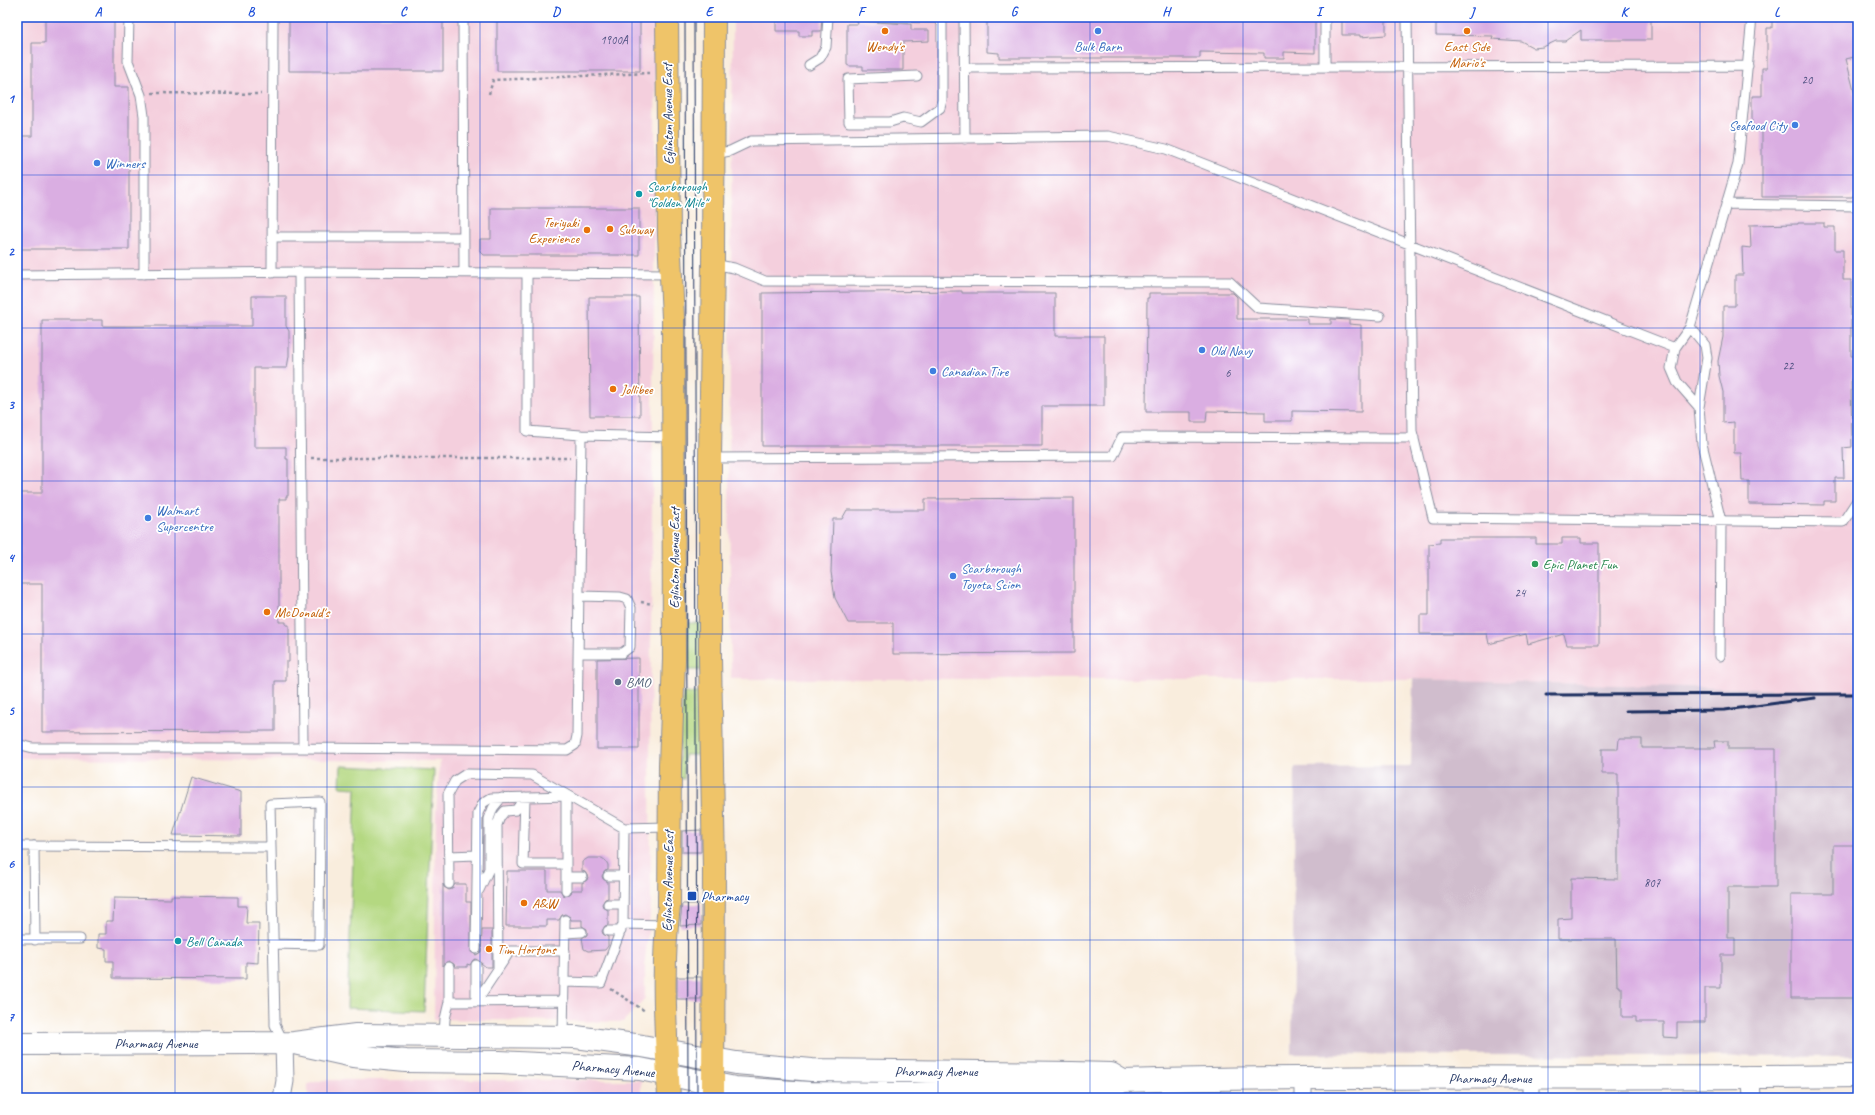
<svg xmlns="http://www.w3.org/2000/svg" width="1875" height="1115" font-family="Caveat,sans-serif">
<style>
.built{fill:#f4cfdd}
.industrial{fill:#d0bdcd}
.green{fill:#b4d881;stroke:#688470}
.building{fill:#daaee2}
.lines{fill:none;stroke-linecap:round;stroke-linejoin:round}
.service-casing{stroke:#8a8e9e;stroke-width:11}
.minor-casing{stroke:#8a8e9e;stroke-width:19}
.tertiary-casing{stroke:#8a8e9e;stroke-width:24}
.primary-casing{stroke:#8a8e9e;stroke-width:24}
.path{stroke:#8a8e9e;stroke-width:2.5;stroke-dasharray:3 3;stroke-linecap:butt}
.service{stroke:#fff;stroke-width:9}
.minor{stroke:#fff;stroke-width:17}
.tertiary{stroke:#fff;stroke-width:22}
.primary{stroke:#efc469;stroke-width:22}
.tram{stroke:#1b2f5e;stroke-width:1}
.rail{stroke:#1b2f5e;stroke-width:3}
.grid{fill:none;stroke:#1d4ed8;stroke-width:1;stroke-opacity:0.55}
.food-dot{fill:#e8710a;stroke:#fff;stroke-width:1.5}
.shop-dot{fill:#3f7fe0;stroke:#fff;stroke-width:1.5}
.culture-dot{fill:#0f9aa8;stroke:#fff;stroke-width:1.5}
.leisure-dot{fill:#2e9e5b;stroke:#fff;stroke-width:1.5}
.service-dot{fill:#5c6f8a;stroke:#fff;stroke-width:1.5}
.transit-dot{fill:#1a4fb4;stroke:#fff;stroke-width:1.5}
.labels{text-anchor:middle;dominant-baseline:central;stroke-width:3.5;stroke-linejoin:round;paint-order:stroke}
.number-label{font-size:12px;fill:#4b4f7f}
.food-label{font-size:14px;fill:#c56008;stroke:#fff;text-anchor:start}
.shop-label{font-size:14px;fill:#366cbe;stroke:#fff;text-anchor:start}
.street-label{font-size:14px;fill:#1b2f5e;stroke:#fff}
.culture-label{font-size:14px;fill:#0d838f;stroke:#fff;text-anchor:start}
.leisure-label{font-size:14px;fill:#27864d;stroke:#fff;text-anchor:start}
.service-label{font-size:14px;fill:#4e5e75;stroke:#fff;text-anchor:start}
.transit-label{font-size:14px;fill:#164399;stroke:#fff;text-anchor:start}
.neatline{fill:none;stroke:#1d4ed8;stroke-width:1.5}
.grid-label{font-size:13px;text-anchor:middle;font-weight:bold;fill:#1d4ed8}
</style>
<rect width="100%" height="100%" fill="#fff"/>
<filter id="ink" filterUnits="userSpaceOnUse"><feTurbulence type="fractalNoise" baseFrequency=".025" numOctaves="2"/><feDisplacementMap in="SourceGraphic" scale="8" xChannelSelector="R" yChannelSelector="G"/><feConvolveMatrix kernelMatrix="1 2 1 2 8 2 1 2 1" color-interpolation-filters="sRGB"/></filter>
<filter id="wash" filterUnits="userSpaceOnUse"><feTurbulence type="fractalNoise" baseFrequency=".012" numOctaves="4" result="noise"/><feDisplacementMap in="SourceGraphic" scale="16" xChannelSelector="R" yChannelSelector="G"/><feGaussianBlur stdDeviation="0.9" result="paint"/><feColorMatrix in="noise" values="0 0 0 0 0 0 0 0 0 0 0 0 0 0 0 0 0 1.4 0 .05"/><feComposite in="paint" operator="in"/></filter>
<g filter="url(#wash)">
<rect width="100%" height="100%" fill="#f9eddd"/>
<path class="built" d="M17,17H656L650,763L651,904L645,960V998L623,1022L434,1019L436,812L440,761L17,758Z
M733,17H1858V693L1413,679H731L729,471Z
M323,1080H641V1098H308V1084Z"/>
<path class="industrial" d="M1413,679L1858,692V1057L1292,1054L1295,767L1411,766Z"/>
<path class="green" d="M681,623H702V670H681Z
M683,693H700L701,754L707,778H701V755H684V779L678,778Z
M341,766L434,770L424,1011L347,1008L356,788L340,787Z"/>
<g id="blocks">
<path class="building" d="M45,17H114V87H129V249H17V136H32V43H45Z
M289,17H443V71H289Z
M497,17H640V71H497Z
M776,17H822L821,31H812V36H799V31H776Z
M987,17H1315V53L1284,52V58H1264V53L1200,52V58H999V53L987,52Z
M1342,17H1386V35L1360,37V35H1342Z
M1436,17H1651V40H1581V30L1565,41H1556L1543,47L1534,48L1521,41L1492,39L1493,36L1436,35Z
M1772,17H1853L1858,34V56L1846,59L1858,107V190L1852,197H1762V129H1752V96H1762V68H1767V28H1772Z
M857,21L911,24V30H929V41L903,42V70H863V66H849L847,65V24H858Z
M491,208H639V255H484L480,251V239H491Z
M1798,223H1824V227H1835V250H1843V280H1851V356H1858V379H1851L1852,447L1843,448L1844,478H1835V501H1824V505L1749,504V481H1742L1741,453H1734V422L1723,423V392L1719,376L1718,361L1723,337V306H1735V275H1743L1742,247L1751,248L1750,225L1798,224Z
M962,291V293H1055V336H1104V406H1042V446H762V293Z
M1149,293H1233L1237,297V319H1308V324H1331V319L1349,320V324L1361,325V412L1292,411V421H1265V412L1207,411L1206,422H1191V412H1146L1147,298H1149Z
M252,296H286V326L289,331V356L287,368H254V447H286V459H288V496H286V499H279V622H286V625H289V662H286V681H275V731L42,732V584H17V493H42V320H102V326H252Z
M589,297H639L640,416H590Z
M1074,498V653L893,654V623H848L835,598L831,572L833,519H842L847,510H925V499Z
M1440,538H1536V544H1562V538H1581V543H1599V645H1567L1564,634L1528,644L1526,634L1489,644L1487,634H1420V615H1429V544L1440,543Z
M639,658V749H597V659Z
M1619,739H1642V748H1715L1714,741H1728V749H1776V887H1728V938H1735V955H1721V988H1705V1022H1677V1038L1664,1037V1022H1636V1017H1622V988H1619V986H1617L1616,939H1558V919L1571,918V878L1618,879V774H1602V749H1618Z
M191,777L241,792V836L173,835Z
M701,830V852H682V831Z
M1833,845H1858V998H1791V894H1833Z
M588,858H602L606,861L608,865V870L605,871L602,876L603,879L608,882V898L605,899L602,904L603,907L608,910V925L605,926L602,931L603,934L608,937V946L605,950L588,951L584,949L582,938L587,935V929L582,926V920H571L570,917L565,914L562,915L559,920H547V926H506L507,871H547V890H560L563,895L566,896L571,893L572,890H582V883L587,880L588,877L585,872L582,871V862Z
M443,884L444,887L449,890L452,889L455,884H466V902H471V952L476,955L481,952L482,930H492V967H486L476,959L473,960L470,965L467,964V967H455L454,964L449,961L446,962L443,966Z
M171,896L238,897V906H247L246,923H259L258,963L246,962V979L113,978V961H106V949L98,948V934H106V921H113L114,898L171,899Z
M682,904H701V925L680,926Z
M677,977H701V999H677Z"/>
</g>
</g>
<g filter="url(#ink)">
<use href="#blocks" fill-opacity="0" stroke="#8a8e9e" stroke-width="1"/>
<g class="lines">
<defs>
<path id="service" d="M129,17L128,61L141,95L144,116V274
M463,17L464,273
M881,17L939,18L942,24V100L940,108L921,122L903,118L890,122H849L848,79L917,76
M964,17L965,139
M1407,17L1412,431L1433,518L1843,522L1858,499
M809,65L820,58L826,47L828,17
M1325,67V17
M964,68L1748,66
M714,154L730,151L751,141L1108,136L1166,149L1675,348
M1726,204L1858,206
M272,237H463
M713,264L734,268L765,281L1230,282L1258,308L1380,316
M272,273L273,17
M527,273L670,274
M17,275L299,272L527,273V431L581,435L577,736L575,745L567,750L303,748L299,272
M1690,327L1705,345L1707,358L1699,407
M581,435L673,437
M710,458L1113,456L1122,437L1414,438
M578,653H622L630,647L631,608L627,599L620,597L579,596
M1720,656L1721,521L1702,444L1699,407L1677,382L1671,368L1675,348L1690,327L1738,164L1752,17
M17,744L33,748H303
M525,798L523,864H566
M624,828L623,924L667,925
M17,846L271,847
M34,846L35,940
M449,856L477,855
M608,876H623
M566,877H582
M449,884L448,794L455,781L466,774L532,775L624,828L669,827
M479,890L489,869V819L493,808L502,797
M566,890V796
M608,904H623
M608,931H621
M565,933L582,932
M17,939H80
M273,944L319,945L320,802L270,804C271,876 273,948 275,1020V1025L284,1043
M476,949L478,813L483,803L491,798L566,796
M476,965V1002
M449,967V1002
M498,969L497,825L500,817L505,811L516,810L525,797
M564,982L601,983L623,924
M476,1002L510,951H565
M444,1035L445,1019L449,1002L564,1001
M563,1037L565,920"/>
<path id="minor" d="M1751,1078L1752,1098
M282,1098L285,1081L284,1043
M1303,1098V1077
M1531,1098V1078"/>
<path id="tertiary" d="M294,1043L353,1056L406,1061L500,1062L640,1069L735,1088L809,1093L910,1094L1111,1088L1123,1081C1368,1074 1613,1080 1858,1076
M17,1044L294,1043L356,1035L576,1037L642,1046L736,1063L812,1070L1072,1073L1111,1074L1121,1080"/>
<path id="primary" d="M667,17L669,235L673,318L674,659L670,765L669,906C661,968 666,1035 669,1098
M713,1098L714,869L710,659V458L713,264L714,17"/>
</defs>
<use href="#service" class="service-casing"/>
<use href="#minor" class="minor-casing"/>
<use href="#tertiary" class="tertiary-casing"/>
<use href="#primary" class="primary-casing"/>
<path class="path" d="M152,93L261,94
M489,94L493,80L649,73
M311,458H570
M641,602L653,604
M611,989L645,1011"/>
<use href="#service" class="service"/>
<use href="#minor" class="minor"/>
<use href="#tertiary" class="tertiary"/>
<use href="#primary" class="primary"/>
<path class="tram" d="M685,17L688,1098
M694,17L697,1098"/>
<path class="rail" d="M1546,695L1858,694
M1626,711L1725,710L1815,698"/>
</g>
</g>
<path class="grid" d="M175,17V1098M327,17V1098M480,17V1098M632,17V1098M785,17V1098M938,17V1098M1090,17V1098M1243,17V1098M1395,17V1098M1548,17V1098M1700,17V1098M17,175H1858M17,328H1858M17,481H1858M17,634H1858M17,787H1858M17,940H1858"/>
<g class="food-dot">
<circle cx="885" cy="31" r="4"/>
<circle cx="1467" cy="31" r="4"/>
<circle cx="610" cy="229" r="4"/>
<circle cx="587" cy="230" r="4"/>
<circle cx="613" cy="389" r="4"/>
<circle cx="267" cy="612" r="4"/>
<circle cx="524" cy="903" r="4"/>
<circle cx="489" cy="949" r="4"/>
</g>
<g class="shop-dot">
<circle cx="1098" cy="31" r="4"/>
<circle cx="1795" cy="125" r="4"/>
<circle cx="97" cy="163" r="4"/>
<circle cx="1202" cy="350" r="4"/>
<circle cx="933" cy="371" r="4"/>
<circle cx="148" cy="518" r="4"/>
<circle cx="953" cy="576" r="4"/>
</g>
<g class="culture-dot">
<circle cx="639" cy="194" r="4"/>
<circle cx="178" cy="941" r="4"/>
</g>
<circle class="leisure-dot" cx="1535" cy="564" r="4"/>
<circle class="service-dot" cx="618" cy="682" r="4"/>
<rect class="transit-dot" x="687" y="891" width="10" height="10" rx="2"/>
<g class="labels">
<g class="number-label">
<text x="614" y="40">1900A</text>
<text x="1807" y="80">20</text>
<text x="1788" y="366">22</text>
<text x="1228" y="373">6</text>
<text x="1520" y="593">24</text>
<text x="1652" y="883">807</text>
</g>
<g class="food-label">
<text x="885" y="46" text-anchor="middle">Wendy's</text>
<text x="1467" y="46" text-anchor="middle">East Side<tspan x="1467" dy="16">Mario's</tspan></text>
<text x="579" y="222" text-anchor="end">Teriyaki<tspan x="579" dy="16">Experience</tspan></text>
<text x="618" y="229">Subway</text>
<text x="621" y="389">Jollibee</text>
<text x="275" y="612">McDonald's</text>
<text x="532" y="903">A&amp;W</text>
<text x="497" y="949">Tim Hortons</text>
</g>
<g class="shop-label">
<text x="1098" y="46" text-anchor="middle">Bulk Barn</text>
<text x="1787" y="125" text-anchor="end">Seafood City</text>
<text x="105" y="163">Winners</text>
<text x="1210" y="350">Old Navy</text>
<text x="941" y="371">Canadian Tire</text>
<text x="156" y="510">Walmart<tspan x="156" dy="16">Supercentre</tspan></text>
<text x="961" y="568">Scarborough<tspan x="961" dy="16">Toyota Scion</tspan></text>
</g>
<g class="street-label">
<text transform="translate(668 114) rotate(-91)">Eglinton Avenue East</text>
<text transform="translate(674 558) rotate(-90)">Eglinton Avenue East</text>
<text transform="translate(668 881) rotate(-89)">Eglinton Avenue East</text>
<text x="156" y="1043">Pharmacy Avenue</text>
<text transform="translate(613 1069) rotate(5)">Pharmacy Avenue</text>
<text x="936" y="1071">Pharmacy Avenue</text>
<text x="1490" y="1078">Pharmacy Avenue</text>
</g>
<g class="culture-label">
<text x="647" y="186">Scarborough<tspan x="647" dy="16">"Golden Mile"</tspan></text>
<text x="186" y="941">Bell Canada</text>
</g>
<g class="leisure-label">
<text x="1543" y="564">Epic Planet Fun</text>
</g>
<g class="service-label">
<text x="626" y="682">BMO</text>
</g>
<g class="transit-label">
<text x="701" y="896">Pharmacy</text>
</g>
</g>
<rect width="1875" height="1115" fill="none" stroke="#fff" stroke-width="44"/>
<rect x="22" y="22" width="1831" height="1071" class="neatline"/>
<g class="grid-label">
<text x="98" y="16">A</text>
<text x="251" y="16">B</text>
<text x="403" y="16">C</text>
<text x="556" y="16">D</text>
<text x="709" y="16">E</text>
<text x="861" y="16">F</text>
<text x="1014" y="16">G</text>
<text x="1166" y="16">H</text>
<text x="1319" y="16">I</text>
<text x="1472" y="16">J</text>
<text x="1624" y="16">K</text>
<text x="1777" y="16">L</text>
<text x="11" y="103">1</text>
<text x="11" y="256">2</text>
<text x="11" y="409">3</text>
<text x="11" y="562">4</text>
<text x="11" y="715">5</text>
<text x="11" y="868">6</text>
<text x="11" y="1021">7</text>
</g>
</svg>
